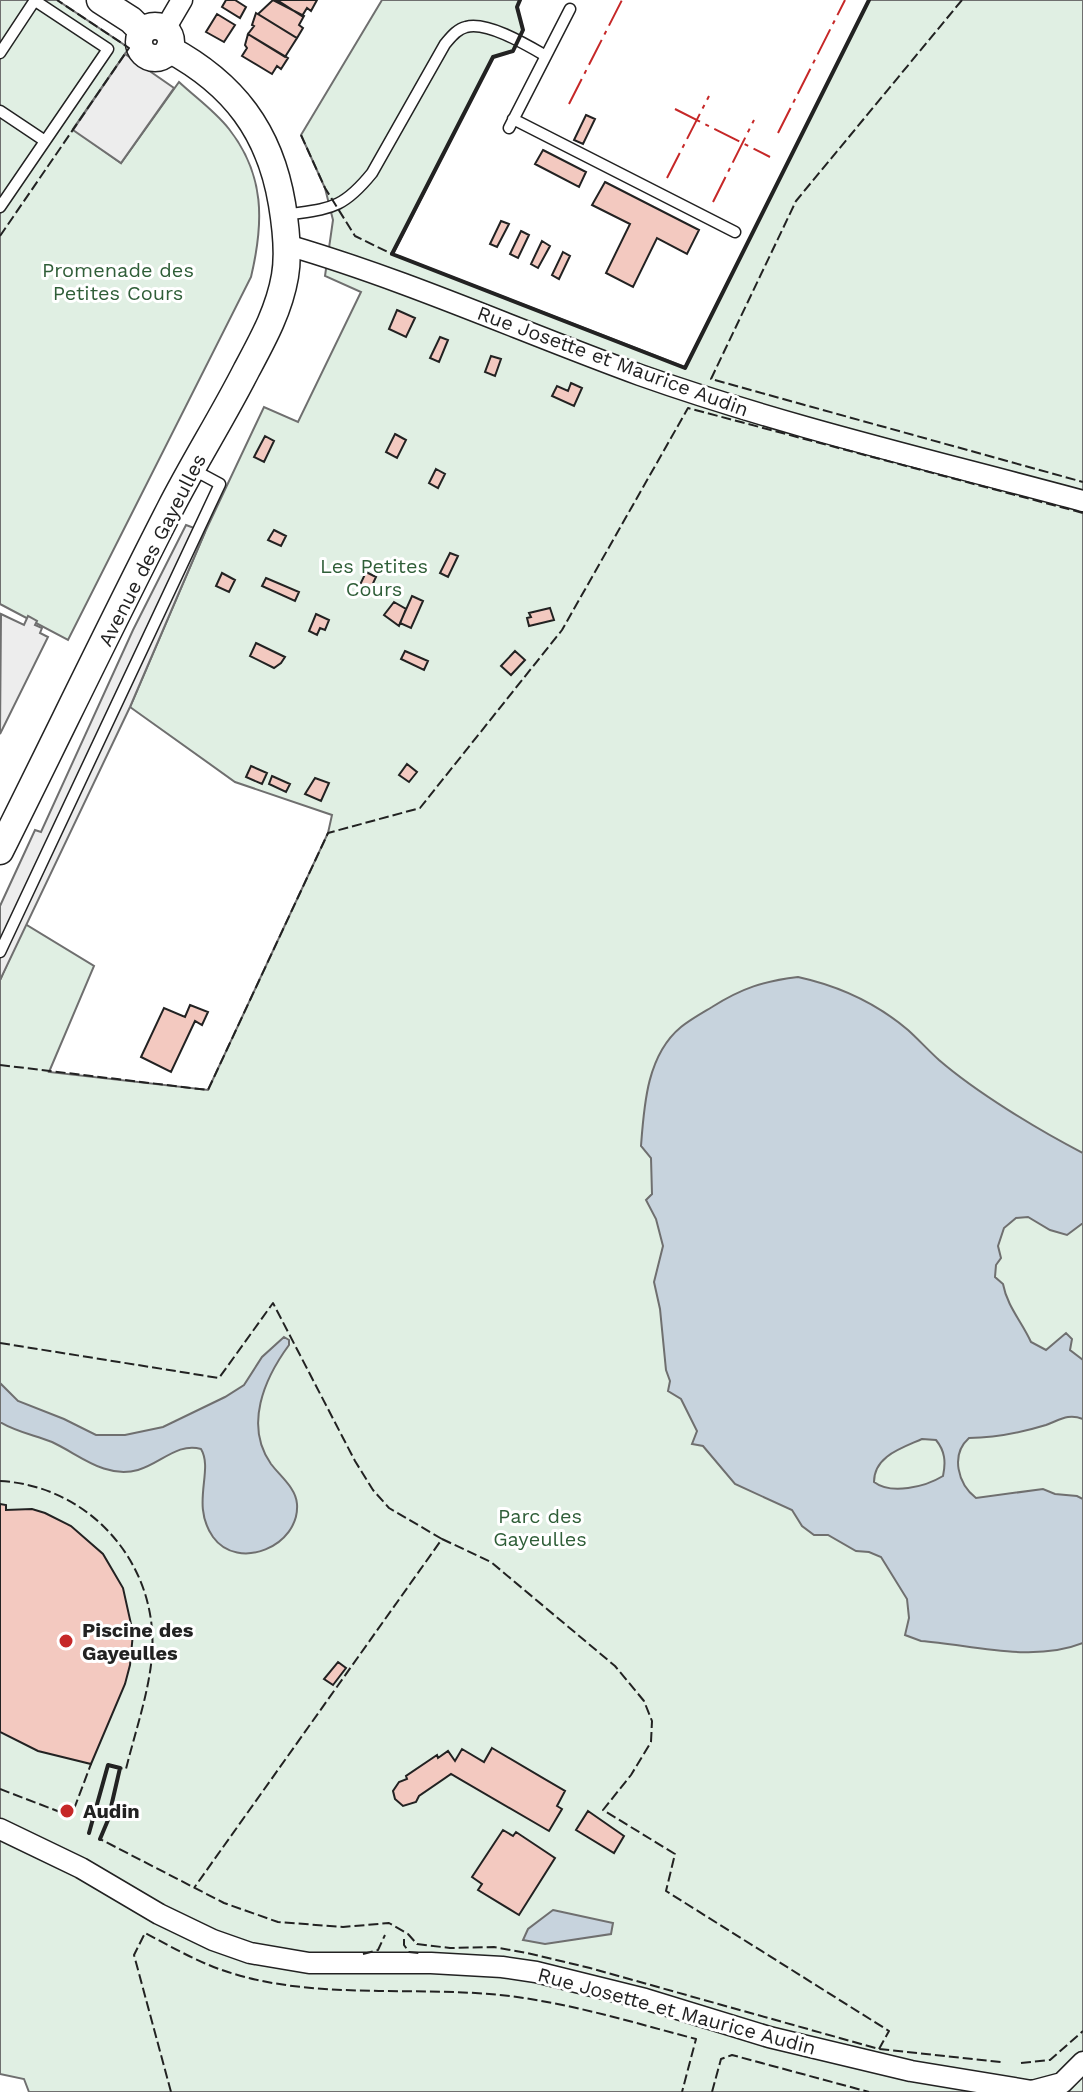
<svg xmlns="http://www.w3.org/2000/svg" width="1083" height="2092" font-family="'Work Sans',sans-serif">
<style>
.green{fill:#e0efe3;stroke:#6f6f6f;stroke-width:2}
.parking{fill:#ededed;stroke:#6f6f6f;stroke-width:2}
.water{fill:#c7d3dd;stroke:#6f6f6f;stroke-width:2;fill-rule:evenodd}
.building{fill:#f3c9c0;stroke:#222;stroke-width:2}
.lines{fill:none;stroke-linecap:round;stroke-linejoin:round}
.service-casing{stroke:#222;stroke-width:13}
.minor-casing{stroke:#222;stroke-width:23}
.tertiary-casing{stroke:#222;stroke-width:29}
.service{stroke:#fff;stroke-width:10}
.minor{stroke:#fff;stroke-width:20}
.tertiary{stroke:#fff;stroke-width:26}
.fence{stroke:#222;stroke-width:2;stroke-dasharray:10 4;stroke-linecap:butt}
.wall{stroke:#222;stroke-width:4}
.power{stroke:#c62828;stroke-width:2;stroke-dasharray:28 6 4 6;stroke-linecap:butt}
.poi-dot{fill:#c62828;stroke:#fff;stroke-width:3}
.labels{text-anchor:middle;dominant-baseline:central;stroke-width:6;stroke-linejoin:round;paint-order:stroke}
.park-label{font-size:20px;fill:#2f5e38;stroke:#fff}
.street-label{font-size:20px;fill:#222;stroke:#fff}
.poi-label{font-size:20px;font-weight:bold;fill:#222;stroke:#fff;text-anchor:start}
</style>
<rect width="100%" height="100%" fill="#fff"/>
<path class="green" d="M0,0H57L129,48L73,129L121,163L179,82C195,97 215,111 229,129C265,175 264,222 251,277L68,640L0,604Z
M382,0H520L517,7L523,30L513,51L493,57L393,254L685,367L869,0H1083V2092H29L24,2079L0,2074V980L25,924L94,966L49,1072L208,1090L328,833L332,815L235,782L130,707L205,532L264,407L298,422L361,292L325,276L333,220L325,188L301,135Z"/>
<path class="parking" d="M125,54L174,88L121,163L73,130Z
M186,525L205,532L130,707L0,980V906L35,830L41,832L133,630Z
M1,614L24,625L28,616L37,621L35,625L42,628L40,633L48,637L0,734Z"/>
<path class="water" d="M798,977C839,986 875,1002 908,1030C918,1039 928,1050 939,1060C976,1092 1038,1130 1083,1153V1223L1067,1235L1050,1230L1028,1217L1016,1218L1004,1228L998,1246L1001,1258L996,1265L995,1277L1003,1284C1007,1306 1022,1322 1031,1342L1046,1350L1066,1333L1072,1339L1070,1350L1083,1360V1419C1068,1413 1060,1420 1046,1425C1023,1432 993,1438 969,1438C950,1455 958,1484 976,1498L1043,1489L1055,1494L1077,1496L1083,1499V1643C1033,1663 973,1645 921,1641L905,1635L909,1618L907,1599L881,1557L869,1552L856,1551L828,1535H814L802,1526L792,1510L735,1484L703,1446L692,1444L697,1431L681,1399L668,1391L670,1381L666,1370L660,1309L654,1282L663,1246L656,1219L646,1200L652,1194L651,1158L641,1146C644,1105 647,1055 681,1027C691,1019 702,1013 712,1007C742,988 764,981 798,977ZM922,1439L936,1440C945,1451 946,1462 943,1476C925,1487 891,1495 874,1482C874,1456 902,1448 922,1439Z
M284,1337L289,1340V1345C264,1379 244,1426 271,1464C280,1476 296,1488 297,1504C300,1546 238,1572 213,1537C190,1504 214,1471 201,1449C178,1442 160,1464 138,1470C105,1479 80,1455 52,1442C34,1435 17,1432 0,1422V1383L18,1401L64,1419L96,1435H125L163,1427L225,1397L244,1385L262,1357Z
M553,1910L613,1923L611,1934L545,1944L523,1940L528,1929Z"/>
<path class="building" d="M226,0H235L246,7L240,18L222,7Z
M273,0L304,16L299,25L303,28L297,38L258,14Z
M277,0H317L311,11L307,8L302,16Z
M256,13L297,38L285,57L248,34L254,26L252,25Z
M217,14L235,25L224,42L206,32Z
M248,34L288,58L281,69L277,66L272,74L242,56L247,48L245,45Z
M586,115L595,119L583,144L574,140Z
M543,150L586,172L579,187L535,164Z
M605,182L699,230L687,254L657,238L633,287L606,273L630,224L592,205Z
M501,221L509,224L497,247L490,244Z
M521,231L529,235L518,258L510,254Z
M542,241L550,246L538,268L531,264Z
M563,252L570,256L559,279L552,275Z
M397,310L415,318L406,337L389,329Z
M440,337L448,340L439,362L430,358Z
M491,356L501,359L495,376L485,372Z
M571,383L582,388L574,406L552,396L557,386L568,391Z
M395,434L406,440L397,458L386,452Z
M265,436L274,441L264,462L254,457Z
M436,469L445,474L438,488L429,483Z
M274,530L286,536L281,546L268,540Z
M450,553L458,556L448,577L440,573Z
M366,572L376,577L369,592L359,587Z
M222,573L235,580L229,592L216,586Z
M266,578L299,592L295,601L262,586Z
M412,596L423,601L411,628L400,623Z
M394,602L406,609L399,626L384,615Z
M550,608L554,620L529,626L527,618L531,617L529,613Z
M316,614L329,620L325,630L320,628L317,635L309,631Z
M256,643L285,657L281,663L274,668L250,656Z
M405,651L428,661L424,670L401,659Z
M515,651L525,660L511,675L501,666Z
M407,764L417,772L409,782L399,775Z
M251,766L267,773L262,784L246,777Z
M272,776L290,784L286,792L269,784Z
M315,778L329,783L321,801L305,794Z
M190,1005L208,1012L202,1025L195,1021L171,1072L141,1057L164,1008L185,1017Z
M0,1504L6,1505V1510L32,1509L45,1513L71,1526L103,1554L123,1588L133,1633L130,1665L125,1684L91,1764L38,1751L0,1732Z
M338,1662L346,1668L333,1685L324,1679Z
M492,1748L565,1791L557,1806L562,1809L549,1831L451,1774L419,1796L416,1802L403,1806L395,1799L393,1791L399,1782L407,1779L406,1776L437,1755L438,1758L448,1751L455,1761L462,1749L484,1762Z
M588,1811L624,1836L614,1853L576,1830Z
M503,1830L513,1836L516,1832L555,1858L519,1915L478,1890L482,1884L472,1877Z"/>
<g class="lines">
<defs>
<path id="service" d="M0,53L35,0
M0,111L45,141
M513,119L735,232
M509,128L570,9
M0,207L108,49L34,0
M286,215C330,208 342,210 372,173L445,44C451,37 457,29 466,27C487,21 527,45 546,56
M0,952L220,484L192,469"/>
<path id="minor" d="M165,29L182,0
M287,245C407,280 522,332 640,375C784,426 935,461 1083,501
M0,1829L81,1868L159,1914L213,1940L250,1953L309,1963H431L502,1967L536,1972L645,1999L769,2037L911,2071L1032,2091L1062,2083L1083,2062"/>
<path id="tertiary" d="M100,0L131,20L142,31
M139 42a16 16 0 1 1 32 0a16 16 0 1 1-32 0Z
M0,851C57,737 112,622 170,509C194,462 222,418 246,371C262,341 279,311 285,276C289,253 286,228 282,204C270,132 234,84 169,49"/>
</defs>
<use href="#service" class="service-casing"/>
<use href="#minor" class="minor-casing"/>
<use href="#tertiary" class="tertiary-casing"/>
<use href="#service" class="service"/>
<use href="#minor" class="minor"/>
<use href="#tertiary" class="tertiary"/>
<path class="fence" d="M962,0L796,201L711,379L1083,482
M301,135L325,188L355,236L392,254
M0,236L129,48L57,0
M0,1065L208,1090L328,833L420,808L562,630L688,408L1083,513
M0,1343L219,1378L273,1303L355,1461L373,1490L389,1508L442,1539L194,1888
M0,1481C91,1486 159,1565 152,1655C149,1693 135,1732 126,1769L120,1768L108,1820L100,1839L224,1903L278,1922L343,1927L389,1923L408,1934L417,1944L450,1948L494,1947L527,1953L590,1968L879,2049L1001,2062
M442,1539L491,1562L615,1666L644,1701L652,1721L651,1742L631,1775L603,1810L675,1854L666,1891L889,2031L879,2049
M0,1789L60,1812
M74,1809L91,1764
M404,1939V1945L409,1952L419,1953
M363,1954L378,1950L385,1935
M1021,2063L1050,2060L1083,2031
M171,2092L134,1955L145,1933C172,1947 199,1963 228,1972C313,2000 412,1986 500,1995C567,2002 631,2022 696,2039L682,2092
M712,2092L721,2059L732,2055L869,2092"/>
<path class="wall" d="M520,0L517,7L523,30L513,51L493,57L392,254L685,368L869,0
M89,1833L108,1765L120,1768L108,1820L100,1839"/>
<path class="power" d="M569,104L622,0
M675,109L770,157
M778,133L845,0
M667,178L709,96
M713,202L754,120"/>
</g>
<g class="poi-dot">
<circle cx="66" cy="1641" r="8"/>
<circle cx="67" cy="1811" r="8"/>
</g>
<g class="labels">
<g class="park-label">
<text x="118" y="270">Promenade des<tspan x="118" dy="23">Petites Cours</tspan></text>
<text x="374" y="566">Les Petites<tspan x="374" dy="23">Cours</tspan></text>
<text x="540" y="1516">Parc des<tspan x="540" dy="23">Gayeulles</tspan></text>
</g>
<g class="street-label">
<text transform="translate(613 361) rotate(20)">Rue Josette et Maurice Audin</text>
<text transform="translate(152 550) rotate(-63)">Avenue des Gayeulles</text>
<text transform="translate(677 2011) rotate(15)">Rue Josette et Maurice Audin</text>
</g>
<g class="poi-label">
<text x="82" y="1630">Piscine des<tspan x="82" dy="23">Gayeulles</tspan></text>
<text x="83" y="1811">Audin</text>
</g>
</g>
</svg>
